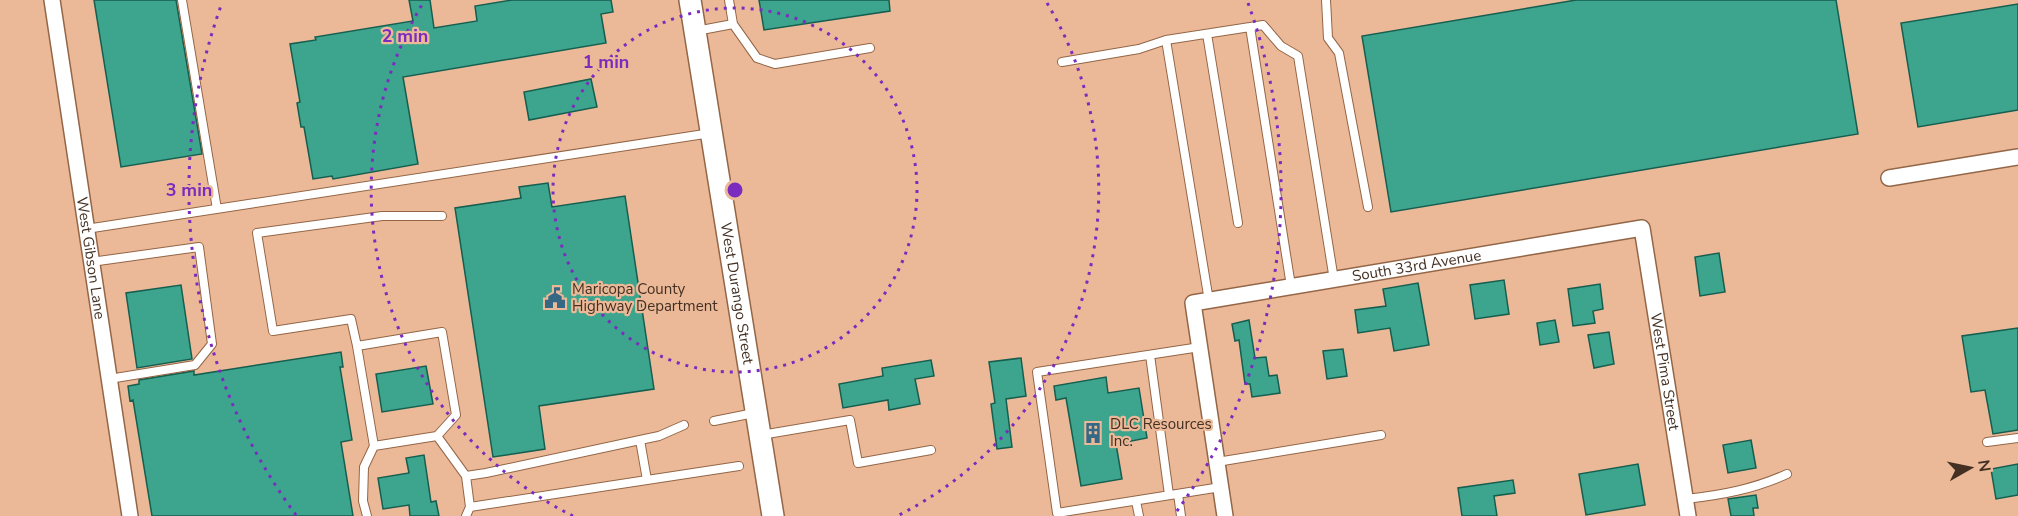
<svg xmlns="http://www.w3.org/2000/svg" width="2018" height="516" font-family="'Nunito Sans',sans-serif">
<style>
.building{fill:#3da48d;stroke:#165e4f;stroke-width:1.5}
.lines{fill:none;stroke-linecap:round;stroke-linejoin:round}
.lane-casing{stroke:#936647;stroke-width:10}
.street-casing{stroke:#936647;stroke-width:18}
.secondary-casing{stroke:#936647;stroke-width:24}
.lane{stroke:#fff;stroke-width:8}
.street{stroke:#fff;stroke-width:15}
.secondary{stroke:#fff;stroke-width:21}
.ring{fill:none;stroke:#7b2cbf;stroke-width:3;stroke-dasharray:3 6}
.labels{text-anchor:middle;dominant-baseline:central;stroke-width:4.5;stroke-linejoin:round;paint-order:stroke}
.street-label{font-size:15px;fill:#443023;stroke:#ebb998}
.poi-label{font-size:15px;fill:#443023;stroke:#ebb998;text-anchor:start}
.centre{fill:#7b2cbf;stroke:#ebb998;stroke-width:3}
.ring-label{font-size:18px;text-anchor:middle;font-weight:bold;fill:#7b2cbf;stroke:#ebb998;stroke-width:4.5;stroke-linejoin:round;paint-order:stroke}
</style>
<rect width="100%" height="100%" fill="#ebb998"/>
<path class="building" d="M94,0H176L202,154L121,167Z
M409,0H430L434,28L477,21L475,6L512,0H611L613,12L601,14L606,43L403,77L418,164L333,179L332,176L313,179L304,127H301L297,103L300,102L290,44L316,40L315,37L413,21Z
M759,0H889L890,11L764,30Z
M1576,0H1836L1858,134L1391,212L1362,36Z
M2018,4V110L1918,127L1901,23Z
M591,79L597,107L529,120L524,92Z
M548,183L552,207L625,196L654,389L539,406L545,449L493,457L455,208L521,198L519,187Z
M1719,253L1725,292L1700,296L1695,257Z
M1504,280L1509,314L1475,319L1470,285Z
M1418,283L1429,345L1394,351L1390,328L1358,333L1355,310L1386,306L1383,289Z
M1600,284L1603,309L1593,311L1595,323L1573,326L1568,289Z
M181,285L192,359L137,368L126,293Z
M1249,320L1255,358L1266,357L1269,376L1277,375L1280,393L1252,397L1250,384H1245L1239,340L1235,341L1232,324Z
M1555,320L1559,342L1540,345L1537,323Z
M2018,328V430L1993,434L1985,390L1971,392L1962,336Z
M1609,332L1614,364L1594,368L1588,335Z
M1343,349L1347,376L1327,379L1323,351Z
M341,352L343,367H340L352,440L341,442L353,516H152L133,400L130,401L128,386L139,384V380L194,371V375Z
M1021,358L1026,396L1006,399L1012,447L997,449L991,404L995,403L989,362Z
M931,360L934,376L915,379L920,404L889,410L888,400L843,408L839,384L883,376L882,368Z
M426,366L433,404L382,412L376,374Z
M1106,377L1108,393L1139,388L1147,438L1116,444L1122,479L1081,486L1066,398L1056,400L1054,386Z
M1751,440L1756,468L1728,473L1723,445Z
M424,455L431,502L436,501L439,516H410L409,505L383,509L378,478L409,473L406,458Z
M1638,464L1645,505L1586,515L1579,474Z
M2018,464V495L1996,499L1991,469Z
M1513,480L1515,493L1494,496L1497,516H1462L1458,488Z
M1756,495L1758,508H1753L1754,516H1731L1728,499Z"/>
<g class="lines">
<defs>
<path id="lane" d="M182,0L217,209
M729,0L733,24L757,58L775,64L870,48
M1326,0L1328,38L1339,53L1368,207
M1250,27L1291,286
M696,31L733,24
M1207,34L1238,223
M1062,62L1139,49L1166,40
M86,229L711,133
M91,262L199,247L212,344L195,365L109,379
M1209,301L1166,40L1263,25L1281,46L1298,56L1334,280
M357,346L351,319L273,331L257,233L382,216H442
M1200,347L1037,372L1057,513L1221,487
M1150,355L1169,495
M714,421L754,413
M761,435L850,420L858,463L931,450
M437,436L456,415L442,332L357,346L374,446L437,436L466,476L486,473L640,440L659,436L684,425
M1987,442L2018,438
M1217,462L1381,435
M466,476L470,507
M647,480L739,466
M1178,494L1181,516
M1686,499C1722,495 1754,489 1787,474
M1136,501L1139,516
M367,516L363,501L364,467L374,446
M466,516L470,507L647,480L640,440"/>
<g id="street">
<path id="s1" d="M52,0L130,516"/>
<path d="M1889,178L2018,157"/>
<path id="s2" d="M1225,516L1193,303L1642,228L1688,516"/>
</g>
<g id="secondary">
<path id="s3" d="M690,0L773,516"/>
</g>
</defs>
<use href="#lane" class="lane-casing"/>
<use href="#street" class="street-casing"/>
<use href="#secondary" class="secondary-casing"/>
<use href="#lane" class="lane"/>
<use href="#street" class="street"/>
<use href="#secondary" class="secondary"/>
</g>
<g class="ring">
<circle cx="735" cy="190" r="182"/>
<path d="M573 516A364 364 0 0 1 423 3M1047 3A364 364 0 0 1 897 516"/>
<path d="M296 515A546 546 0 0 1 222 3M1248 3A546 546 0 0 1 1174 515"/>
</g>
<defs>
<symbol id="civic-bare" viewBox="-9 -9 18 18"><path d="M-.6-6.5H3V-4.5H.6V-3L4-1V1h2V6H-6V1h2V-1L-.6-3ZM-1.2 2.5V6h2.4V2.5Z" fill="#346884" stroke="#ebb998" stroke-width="2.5" paint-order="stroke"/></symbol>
<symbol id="building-bare" viewBox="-9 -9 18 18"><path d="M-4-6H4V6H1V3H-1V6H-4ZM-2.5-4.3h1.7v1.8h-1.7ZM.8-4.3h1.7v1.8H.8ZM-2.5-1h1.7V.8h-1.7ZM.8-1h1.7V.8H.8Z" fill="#346884" stroke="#ebb998" stroke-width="2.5" paint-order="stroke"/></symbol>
</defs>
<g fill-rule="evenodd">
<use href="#civic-bare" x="540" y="283" width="30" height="30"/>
<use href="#building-bare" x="1078" y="418" width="30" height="30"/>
</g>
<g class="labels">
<g class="street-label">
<text stroke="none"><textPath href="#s1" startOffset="261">West Gibson Lane</textPath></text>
<text stroke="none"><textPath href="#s2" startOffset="442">South 33rd Avenue</textPath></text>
<text stroke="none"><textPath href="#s3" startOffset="297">West Durango Street</textPath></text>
<text stroke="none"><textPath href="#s2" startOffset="816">West Pima Street</textPath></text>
</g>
<g class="poi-label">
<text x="572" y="289">Maricopa County<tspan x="572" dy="17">Highway Department</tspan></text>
<text x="1110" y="424">DLC Resources<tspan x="1110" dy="17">Inc.</tspan></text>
</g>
</g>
<circle cx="735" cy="190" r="9" class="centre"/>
<g class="ring-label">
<text x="405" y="42">2 min</text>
<text x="606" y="68">1 min</text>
<text x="189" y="196">3 min</text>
</g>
<g transform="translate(1970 468) rotate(81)" stroke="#ebb998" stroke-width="4.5" paint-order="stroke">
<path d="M0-4.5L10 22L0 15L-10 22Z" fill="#443023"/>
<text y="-9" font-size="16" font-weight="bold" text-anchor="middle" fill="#443023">N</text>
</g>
</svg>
